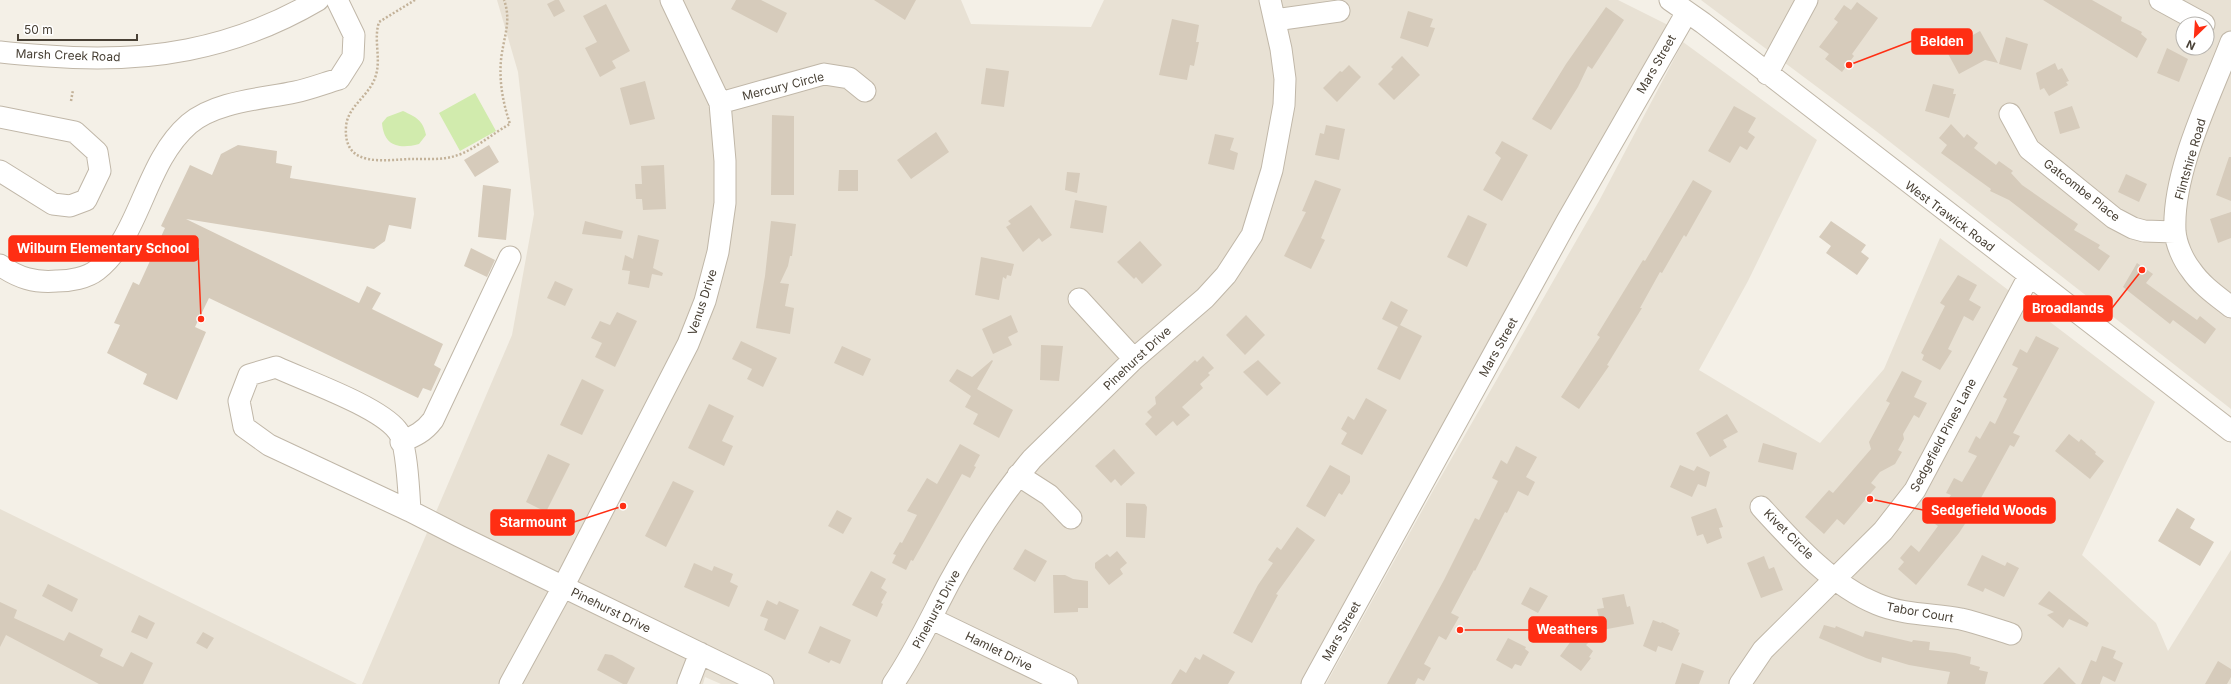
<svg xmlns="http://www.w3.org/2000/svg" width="2231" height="684" font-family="Inter,sans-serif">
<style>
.residential{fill:#e8e1d4;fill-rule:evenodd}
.green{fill:#d1ebad}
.building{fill:#d6cbbb}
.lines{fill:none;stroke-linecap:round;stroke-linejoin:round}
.minor-casing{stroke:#c0b7a8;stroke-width:23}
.path{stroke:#c3b299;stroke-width:2.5;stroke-dasharray:2 2;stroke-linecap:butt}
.minor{stroke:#fff;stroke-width:21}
.labels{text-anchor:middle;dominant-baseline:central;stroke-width:3.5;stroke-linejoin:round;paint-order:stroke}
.street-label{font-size:12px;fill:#484035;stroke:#fff}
.leader{fill:none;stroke:#ff2e13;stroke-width:1.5}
.callout-dot{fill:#ff2e13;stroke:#fff;stroke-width:1.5}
.callout{fill:#ff2e13;stroke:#ff2e13;stroke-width:1.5}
.callout-label{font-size:13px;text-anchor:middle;font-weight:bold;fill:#fff}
</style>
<rect width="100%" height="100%" fill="#f4f0e7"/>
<path class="residential" d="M497,0H961L971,24L1091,27L1104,0H1618L1668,25L1301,684H721L705,677L703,684H362L512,335L534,214L518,72Z
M1701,0H2231V409L1876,131ZM2183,24H2207V48H2183Z
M1683,42L1817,140L1748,281L1699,370L1820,443L1884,369L1940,238L2155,402L2082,555L2156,623L2168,651L2231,550V684H1326L1434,489L1599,201Z
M0,509L357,684H0Z"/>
<path class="green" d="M475,93L496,131L460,151L439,113Z
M403,111C416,117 423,120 426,135L419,144C400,149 384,147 382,123L387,117Z"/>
<path class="building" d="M555,0H559L565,11L554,17L547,4Z
M736,0H761L787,13L777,33L731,9Z
M874,0H916L905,20Z
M2043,0H2092L2122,17L2121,21L2142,32L2141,34L2147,39L2137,58Z
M1857,2L1878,18L1852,54L1854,56L1842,72L1825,59L1829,54L1819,47L1838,22L1834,19L1844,5L1851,10Z
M606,4L630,51L612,61L616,68L600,77L585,48L597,42L583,16Z
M1606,7L1624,20L1592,69L1588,66L1578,87L1551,130L1532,119L1566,64Z
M1408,11L1433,19L1430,27L1435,28L1428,47L1400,38Z
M1172,19L1199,25L1196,42H1199L1194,66L1190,65L1187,80L1159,75Z
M1980,31L1998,63L1985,60L1959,74L1946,50Z
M2006,37L2028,44L2021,70L1999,64Z
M2167,48L2188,59L2179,82L2157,73Z
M1402,56L1420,75L1394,100L1378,84L1393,69L1391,67Z
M2055,63L2058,70L2062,68L2069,81L2066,82L2068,85L2049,96L2044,88L2040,90L2036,73Z
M1349,65L1361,77L1337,102L1323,88L1340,71L1342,72Z
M986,68L1009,71L1004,107L981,104Z
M645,81L655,119L630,125L620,88Z
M1933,84L1954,89L1953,94H1956L1949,118L1925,111Z
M1734,106L1756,118L1748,132L1755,137L1747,150L1740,146L1730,163L1708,151Z
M2072,106L2080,128L2060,134L2054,112Z
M772,115L794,116V195H771Z
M1951,124L1964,138L1967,134L1978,143L1974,148L1996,165L1999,161L2013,171L2011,173L2022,185L2078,224L2074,230L2100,245L2098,248L2110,256L2099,271L2022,210L2009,200L1990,191L1991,189L1941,153L1947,145L1939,138Z
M1326,125L1345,129L1339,160L1315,155L1320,133L1324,134Z
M936,132L949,152L911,179L897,160Z
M1215,134L1234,138L1230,150L1238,153L1234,170L1208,164Z
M1502,141L1528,155L1502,201L1483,190L1501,158L1495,153Z
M238,145L277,151L276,163L292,166L290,178L416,198L411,229L389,225L385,241L374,249L186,219L359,303L367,286L381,293L372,309L443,344L434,365L441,369L431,391L423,388L418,398L209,298L195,327L206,332L177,400L143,384L147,374L107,353L120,325L114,323L133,282L139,285L165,228L161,226L190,165L212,175L221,154Z
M489,145L499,162L475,177L464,160Z
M2229,157H2231V201L2216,195Z
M664,165L666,209L643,210L642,199H636L635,184H642L641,166Z
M839,170H858V191H838Z
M1067,172L1080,173L1077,193L1065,190Z
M2126,174L2147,184L2139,202L2118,192Z
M1315,180L1341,189L1321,238L1325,240L1311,269L1284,256L1306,212L1302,211Z
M1693,180L1712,191L1686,237L1684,235L1662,273L1660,272L1640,308H1642L1607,365L1609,366L1579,409L1561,397L1600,337L1597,335L1643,260L1645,261Z
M483,185L511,189L506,240L478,237Z
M1075,200L1107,206L1103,233L1070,228Z
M1031,205L1052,235L1042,242L1039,238L1023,252L1006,227L1011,224L1008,221Z
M2231,212V238L2218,243L2210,219Z
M1468,215L1487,224L1467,267L1447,257Z
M585,221L623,231L621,239L582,234Z
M771,221L796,224L792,256H790L788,266L780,283L789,284L785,306L794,308L790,334L756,328L765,276Z
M1831,221L1866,245L1861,252L1869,258L1857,275L1826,253L1831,246L1819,237Z
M638,235L659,240L653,268L663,273L662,276L652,274L649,288L628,284L630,271L622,270L625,255L633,259Z
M1140,241L1162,265L1142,284L1136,277L1134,279L1117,262Z
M471,248L495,260L487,277L464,266Z
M981,257L1014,264L1011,276L1007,275L1006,279L1003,277L999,300L975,295Z
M2137,263L2153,274L2146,283L2197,320L2200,316L2216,329L2205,344L2173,320L2170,324L2123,287Z
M1958,275L1977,285L1969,300L1981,307L1973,321L1964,316L1948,349L1952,351L1940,370L1922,360L1924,355L1921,353L1945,306L1940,303Z
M555,281L573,289L565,306L547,298Z
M1391,301L1408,310L1400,325L1422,336L1400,380L1377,369L1398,327L1382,319Z
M617,312L637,321L615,367L595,357L602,343L591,338L600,321L610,325Z
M1011,315L1018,332L1008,337L1012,345L993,354L982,329Z
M1246,315L1265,335L1245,355L1226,335Z
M2036,336L2059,348L2013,433L2020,436L2014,447L2010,445L1976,507L1959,533L1916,585L1898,569L1904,562L1900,558L1911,545L1919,552L1938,526L1932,522L1951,495L1946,493L1954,478L1962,482L1977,456L1968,452L1976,436L1980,439L1990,421L1995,424L2007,399L2003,397L2018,368L2012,365L2020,349L2027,353Z
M741,341L777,358L763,387L747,379L752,369L732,359Z
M1041,345L1063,346L1059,381L1040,380Z
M842,346L871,359L863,376L834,363Z
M1203,356L1214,368L1208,373L1210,375L1200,384L1203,388L1182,407L1190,415L1177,426L1173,421L1156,436L1145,424L1152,417L1147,412L1156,404L1155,397L1195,360L1197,362Z
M992,360L993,361L977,389L1013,410L999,438L973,424L978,414L965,407L971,396L949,381L957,369L972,377Z
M1258,360L1281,383L1267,396L1243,372Z
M1902,371L1922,381L1914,397L1927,403L1919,418L1914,415L1903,434L1904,439L1898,450L1902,452L1895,464L1880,472L1871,483L1876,487L1844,525L1837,519L1824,534L1805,517L1829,490L1833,493L1871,449L1869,442L1890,403L1886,401Z
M582,379L604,390L582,435L560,425Z
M1366,398L1387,410L1362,455L1341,444L1347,433L1341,429L1348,416L1354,420Z
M709,404L734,416L722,441L733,446L724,466L688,448Z
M1727,414L1738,432L1723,440L1727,447L1710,457L1696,433Z
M2069,434L2079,442L2081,439L2096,452L2095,454L2104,461L2090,479L2055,451Z
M1763,443L1797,453L1793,470L1758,462Z
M960,444L980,455L974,466L976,467L970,478L962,474L913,561L911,560L906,570L892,563L896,555L893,554L900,542L902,543L917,515L907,511L927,478L937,484Z
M1516,446L1537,457L1526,477L1535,482L1528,496L1518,491L1507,513L1505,512L1475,571L1474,570L1451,613L1459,617L1446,640L1439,636L1424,664L1431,668L1424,681L1418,678L1415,684H1387L1444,580L1475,518L1479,520L1498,481L1492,478L1501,460L1507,464Z
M1114,449L1135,473L1121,486L1115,479L1111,483L1095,466Z
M548,454L570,464L546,512L526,502Z
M1330,465L1350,476V482L1342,495L1339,493L1325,517L1306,506Z
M1680,465L1694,471L1697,466L1710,472L1706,487L1698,484L1692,497L1670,487Z
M673,481L694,491L666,547L645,536Z
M1126,503L1145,504L1147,507L1145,538L1126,537Z
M1716,508L1723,527L1719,528L1722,538L1707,544L1703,534L1697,536L1691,517Z
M2177,508L2195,519L2190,528L2214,542L2200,566L2158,541Z
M837,510L852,518L843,534L828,526Z
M1297,527L1315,540L1276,594L1278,595L1252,643L1233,633L1258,585L1273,563L1268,560L1277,547L1281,550Z
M1025,549L1047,561L1035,582L1013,569Z
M1117,551L1127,563L1120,569L1123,574L1109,585L1095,568V563L1107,554L1110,557Z
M1982,555L2005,566L2007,562L2019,568L2004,597L1985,588L1983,592L1967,585Z
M1764,556L1769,569L1774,567L1783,590L1761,598L1747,563Z
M694,563L712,571L714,566L733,574L730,582L738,586L729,607L684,587Z
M871,571L886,579L881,588L887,592L881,603L883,604L877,617L852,605Z
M1053,575H1065L1073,579L1088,581V608H1078V612L1054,613Z
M48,584L78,599L72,612L42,596Z
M1530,587L1548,596L1538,613L1521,604Z
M2049,591L2089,623L2087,627L2069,619L2063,628L2047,615L2054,612L2038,604Z
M1624,594L1627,607L1630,606L1634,624L1602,630L1597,609L1604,608L1602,598Z
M767,600L777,605L779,601L799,610L785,640L764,630L768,619L760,616Z
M0,602L17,610L14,618L64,641L69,632L103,649L100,656L123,667L131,652L153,663L143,684H99L6,635L0,647Z
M139,615L155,623L147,639L131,632Z
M1653,620L1661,623L1662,622L1679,630L1678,632L1680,633L1672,651L1658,646L1656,652L1643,646Z
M1824,625L1835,628L1836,626L1863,637L1865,631L1912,642L1913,640L1930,642L1929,650L1955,653L1971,657L1970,664L1980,667L1979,670L1988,672L1985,684H1947L1950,672L1909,665L1882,657L1881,663L1866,658L1819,638Z
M820,626L851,640L840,664L831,660L829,663L808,653Z
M203,632L214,638L207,649L196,643Z
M1578,635L1589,642L1586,645L1593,651L1589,657L1591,658L1581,671L1560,656L1574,637L1576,638Z
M1508,638L1526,647L1525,649L1529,652L1521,666L1515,664L1512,669L1496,660Z
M2102,646L2116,651L2113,658L2123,663L2115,682L2103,676L2100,684H2081L2091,660L2096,662Z
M605,654L612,655L635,668L627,684H623L597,670Z
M1203,654L1235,672L1228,684H1171L1180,669L1186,673L1195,657L1200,660Z
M2218,661L2231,669V677L2227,684H2205Z
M1682,663L1704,671L1699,684H1675Z
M2059,667L2076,684H2043Z"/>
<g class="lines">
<defs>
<path id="minor" d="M1670,0L1703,23L2231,431
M2160,0L2204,24
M1275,20L1339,11
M2231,42C2210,97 2172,172 2175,231C2176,244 2183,260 2191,270C2201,285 2217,296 2231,307
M0,52C16,54 32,55 48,56C146,64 233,50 318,0
M1767,74L1807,0
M720,103L824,74L849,78L865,91
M2010,114L2029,149L2114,218L2133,228L2144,231L2175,232
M0,117L75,132L97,152L100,171L86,200L70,206L53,204L0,171
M0,265C18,278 35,283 57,281C70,281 87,278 97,270C141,236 144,163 189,124C216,101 263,99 295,92C310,89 325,83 339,79L353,57L354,35L337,0
M1079,299L1134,359
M401,442C415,436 424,432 433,420L510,257
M1018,475L1049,495L1071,518
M1761,507C1793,542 1832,586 1877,604C1903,615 1934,614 1961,619C1978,623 1995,629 2011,634
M410,511C409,495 407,441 397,430C378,406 306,381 276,367L249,375L239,401L244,427L269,445L410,511L459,536L763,684
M932,619L1067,684
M510,684L563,587L688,344L705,301L718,252L725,203V161L720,103L671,0
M688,684L700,653
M893,684C915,652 931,617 949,583C973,539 1000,497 1032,459L1134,359L1205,298L1226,275L1252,235L1272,170L1284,105L1285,79L1281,49L1270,0
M1312,684L1567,221L1687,12
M1740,684L1763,650L1883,531L1915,490L2029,276"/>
</defs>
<use href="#minor" class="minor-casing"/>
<path class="path" d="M415,0L379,22C373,41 382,59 375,78C368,97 347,107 346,127C343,170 387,159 413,159C427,159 442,160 455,156C473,151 493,133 510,124C503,103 499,82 501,60C503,39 512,21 504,0
M71,101L73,90"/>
<use href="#minor" class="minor"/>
</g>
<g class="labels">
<g class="street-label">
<text transform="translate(68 55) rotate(2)">Marsh Creek Road</text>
<text transform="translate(1656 64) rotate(-60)">Mars Street</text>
<text transform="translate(783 86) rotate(-14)">Mercury Circle</text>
<text transform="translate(2190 159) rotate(-74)">Flintshire Road</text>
<text transform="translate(2082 190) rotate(38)">Gatcombe Place</text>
<text transform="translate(1950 216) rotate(37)">West Trawick Road</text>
<text transform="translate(702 302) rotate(-72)">Venus Drive</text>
<text transform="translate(1498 347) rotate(-61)">Mars Street</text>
<text transform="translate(1137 358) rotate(-43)">Pinehurst Drive</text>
<text transform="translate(1943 435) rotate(-62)">Sedgefield Pines Lane</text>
<text transform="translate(1789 534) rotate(45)">Kivet Circle</text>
<text transform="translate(936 609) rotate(-62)">Pinehurst Drive</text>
<text transform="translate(611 610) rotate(26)">Pinehurst Drive</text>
<text transform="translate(1920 612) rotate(10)">Tabor Court</text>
<text transform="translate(1341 631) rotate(-61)">Mars Street</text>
<text transform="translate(999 651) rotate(26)">Hamlet Drive</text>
</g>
</g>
<path class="leader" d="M1849 65L1912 41M201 319L198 248M2142 270L2112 308M1870 499L1923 510M623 506L574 522M1460 630L1529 630"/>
<g class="callout-dot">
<circle cx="1849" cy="65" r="4"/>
<circle cx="201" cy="319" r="4"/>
<circle cx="2142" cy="270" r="4"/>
<circle cx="1870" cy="499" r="4"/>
<circle cx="623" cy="506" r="4"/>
<circle cx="1460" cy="630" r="4"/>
</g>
<g class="callout">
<rect x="1912" y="29" width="60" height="25" rx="4"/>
<rect x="9" y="236" width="189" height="25" rx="4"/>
<rect x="2024" y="296" width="88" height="25" rx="4"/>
<rect x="1923" y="498" width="132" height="25" rx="4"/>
<rect x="491" y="510" width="83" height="25" rx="4"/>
<rect x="1529" y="617" width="77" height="25" rx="4"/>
</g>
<g class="callout-label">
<text x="1942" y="46">Belden</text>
<text x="103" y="253">Wilburn Elementary School</text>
<text x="2068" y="313">Broadlands</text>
<text x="1989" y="515">Sedgefield Woods</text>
<text x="533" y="527">Starmount</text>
<text x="1567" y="634">Weathers</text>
</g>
<g transform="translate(2195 36) rotate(205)"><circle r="19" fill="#ffffff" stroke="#b6b3ae"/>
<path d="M0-3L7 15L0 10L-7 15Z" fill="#ff2e13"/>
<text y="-6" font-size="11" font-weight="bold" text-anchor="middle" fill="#484035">N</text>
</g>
<path d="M18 34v6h119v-6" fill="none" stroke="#484035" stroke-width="2"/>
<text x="24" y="34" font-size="12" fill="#484035" stroke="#ffffff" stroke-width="3" paint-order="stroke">50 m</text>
</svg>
